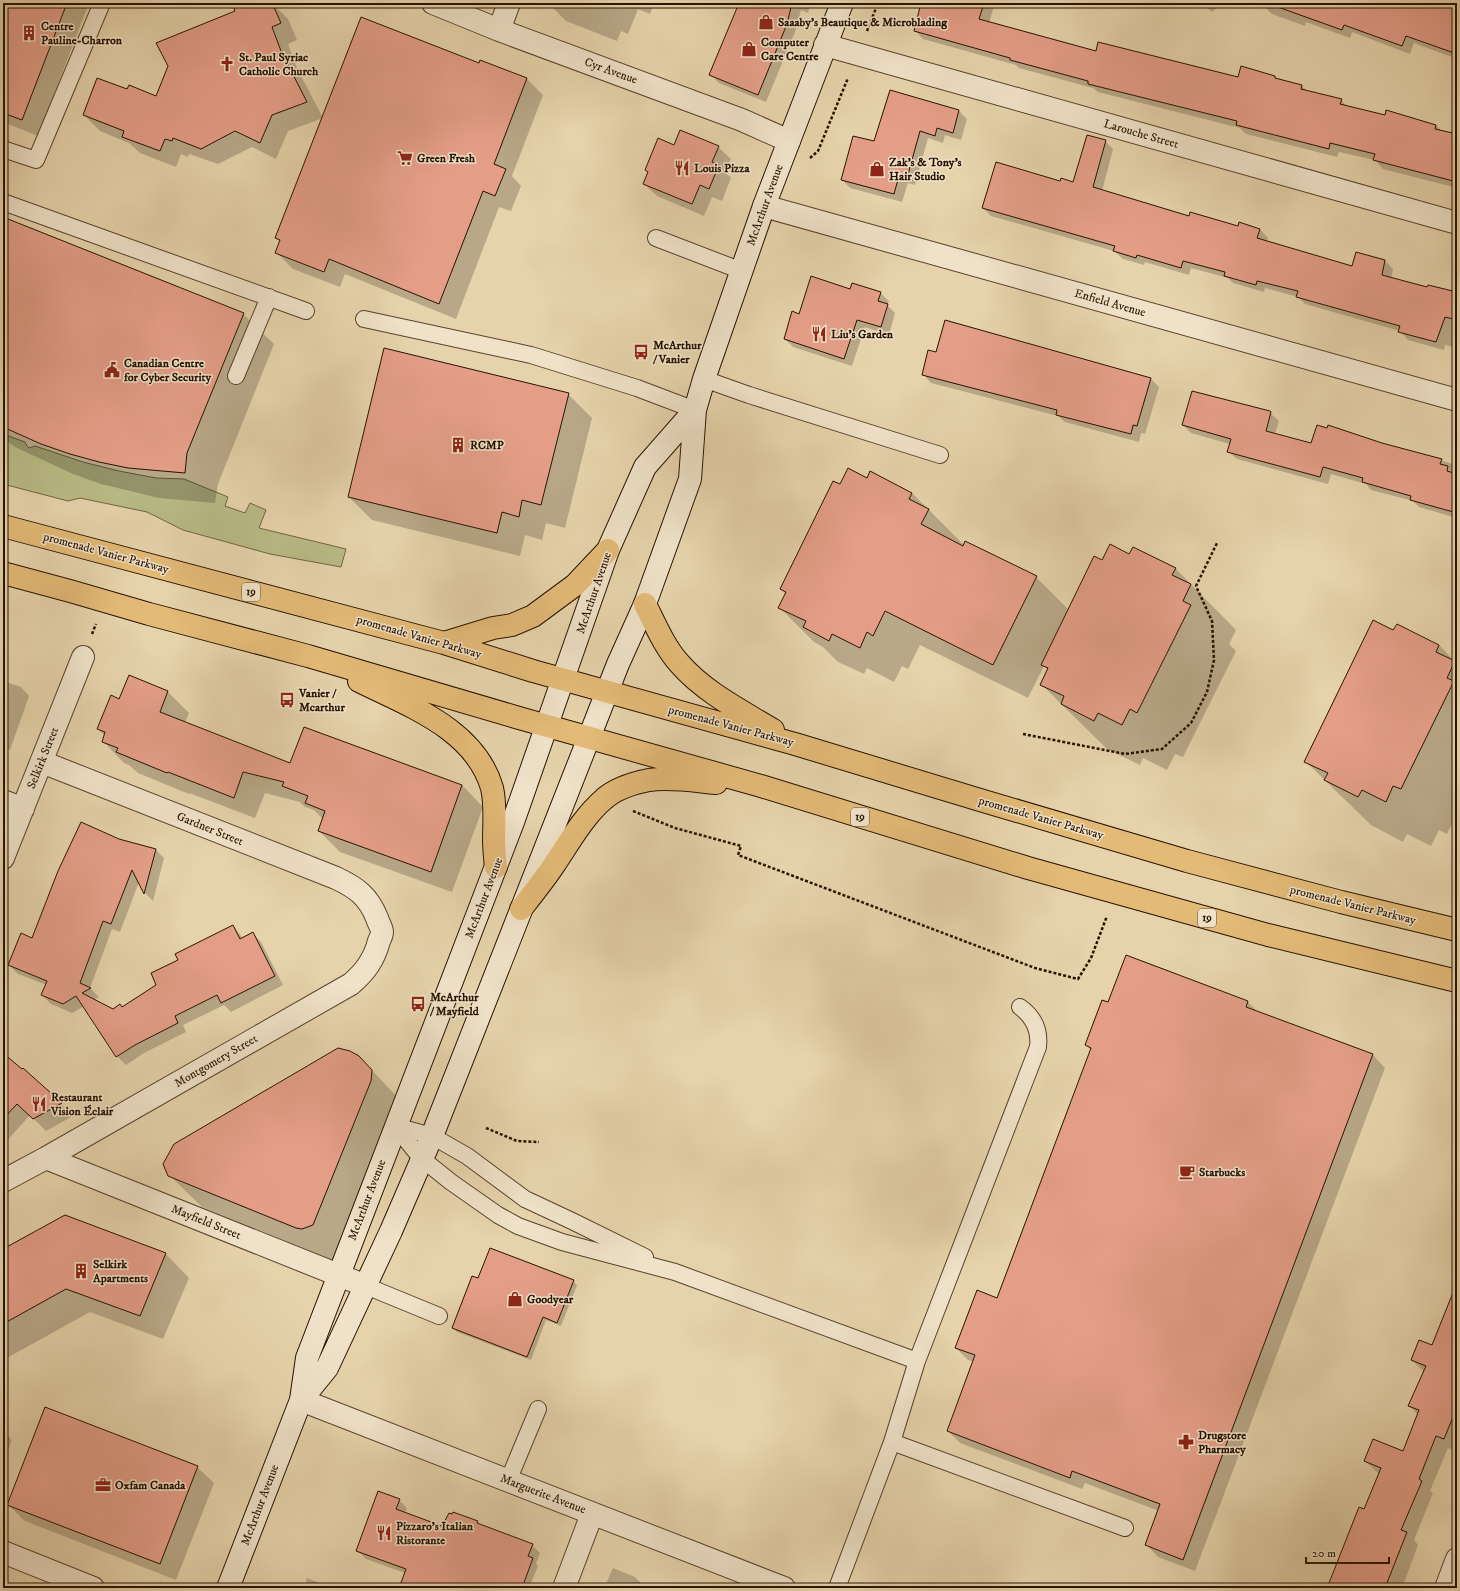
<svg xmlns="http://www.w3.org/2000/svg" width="1460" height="1591" font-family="'IM FELL DW Pica',serif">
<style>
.green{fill:#b9bb86;stroke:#706643}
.shadow{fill:#0003}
.building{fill:#e49e88;stroke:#271200}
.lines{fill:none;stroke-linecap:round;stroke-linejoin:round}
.lane-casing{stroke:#57422b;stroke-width:18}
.street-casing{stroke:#57422b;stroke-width:24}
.secondary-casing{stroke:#271200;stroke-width:24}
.primary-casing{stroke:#271200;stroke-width:24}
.path{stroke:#271200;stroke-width:2.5;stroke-dasharray:3 2;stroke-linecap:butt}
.lane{stroke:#efe2c8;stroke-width:16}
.street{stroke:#efe2c8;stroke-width:22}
.secondary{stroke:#efe2c8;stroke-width:22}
.primary{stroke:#e3ba76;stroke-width:22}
.labels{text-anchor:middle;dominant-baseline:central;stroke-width:3;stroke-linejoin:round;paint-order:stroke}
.shield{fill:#efe2c8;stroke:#63503c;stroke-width:1}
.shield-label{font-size:11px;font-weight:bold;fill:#271200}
.poi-label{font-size:12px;font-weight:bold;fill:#271200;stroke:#efe2c8;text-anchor:start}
.street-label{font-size:12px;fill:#271200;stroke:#efe2c8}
</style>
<rect width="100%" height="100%" fill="#e6d3ab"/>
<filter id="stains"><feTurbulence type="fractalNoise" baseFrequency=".005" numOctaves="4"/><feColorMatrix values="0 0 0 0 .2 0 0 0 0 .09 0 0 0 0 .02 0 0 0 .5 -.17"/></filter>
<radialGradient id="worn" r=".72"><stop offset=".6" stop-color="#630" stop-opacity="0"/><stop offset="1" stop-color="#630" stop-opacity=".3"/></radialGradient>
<path class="green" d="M3,434L25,442L27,446L29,448L35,446L83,462L119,471L156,478L184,479L228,497L225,506L245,513L250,503L266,510L259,528L346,549L341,567L270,554L183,530L147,512L80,498L68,501L3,484Z"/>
<path class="shadow" d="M3,3H89L38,136L3,122Z
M233,3H272L288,19L297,40L288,44L297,68L323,118L288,131L276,159L252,147L218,164L189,154L188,157L181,154L176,167L140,153L129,143L100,131L84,115L127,90L157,97L237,12Z
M548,3H654L650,14L638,9L628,34L621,31L617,41L566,21Z
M740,3H811L808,13L801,10L795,32L766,102L719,83L711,75Z
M923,3H995L989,23L1097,52L1239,78L1275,77L1278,80L1302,86L1307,91L1341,100L1348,107L1385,116L1436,125L1441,131L1457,135V188L1383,169L1375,160L1339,152L1337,157L1246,134L1240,128L1098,92L1093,88L1019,68L1016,65L923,39L915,31Z
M1202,3H1224L1212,12Z
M1265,3H1457V59L1414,43L1410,54L1352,32L1350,38L1306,22L1305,26L1272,14L1264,6Z
M481,61L527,79L543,95L512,176L521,186L511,211L499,207L456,319L345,274L340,287L293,269L277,253L281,242L276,238L480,65Z
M890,91L959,111L967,119L961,140L945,135L943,143L928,138L915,185L908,183L902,202L850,188L842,180L874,143Z
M1105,141L1113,149L1102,191L1190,217L1238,227L1260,229L1268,238L1267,242L1353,267L1385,261L1393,269L1391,279L1427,288L1428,286L1457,292V348L1445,345L1444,350L1408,340L1400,331L1305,304L1298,297L1265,288L1264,292L1233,283L1228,278L1191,268L1189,275L1145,262L1144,265L1123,259L1114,251L991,216L983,208L1061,182L1073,183Z
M675,146L718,147L731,159L725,172L731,178L722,201L712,197L704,216L657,196L644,184L649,173L646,170Z
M3,218L243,314L274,344L218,484L215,503L159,498L101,484L73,474L17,448L3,439Z
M851,290L880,293L889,301L887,305L895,313L889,335L865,327L852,366L793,347L785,339L800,315Z
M945,321L1151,379L1159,387L1145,434L1141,433L1139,442L1065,422L1058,416L931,383L923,374L936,353Z
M568,394L592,418L565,528L546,523L542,540L525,535L520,556L372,520L349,497Z
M1269,412L1279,421L1275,434L1312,444H1382L1457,465V518L1419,507L1413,501L1371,490L1366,484L1331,474L1328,484L1237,459L1228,451L1230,444L1191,433L1183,425Z
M867,479L912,493L964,545L1036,577L1069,610L1102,561L1130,555L1175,568L1236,630L1229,644L1236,651L1183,757L1175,754L1167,770L1143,758L1140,765L1107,749L1041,684L1048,670L1044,666L1028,698L920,645L908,669L902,666L894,682L867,668L864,674L838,662L823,647L814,642L779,607L786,594L781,589L840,485Z
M1394,631L1439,645L1457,664V813L1447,834L1439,830L1431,846L1407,834L1403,842L1371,825L1305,761Z
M130,676L168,692L189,713L185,723L290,764L462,785L483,807L452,892L340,852L319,831L323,819L314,810L305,807L300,802L265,793L255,818L189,793V794L138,773L129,765L124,763L103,741L105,736L98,729L120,700Z
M3,681L21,687L29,696L10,750L3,748Z
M119,840L155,849L164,858L153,901L145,893L139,882L120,932L112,929L90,988L99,997L93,1000L113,1010L122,1008L158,985L179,960L233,926L243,938L253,934L261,942L283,985L231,1012L224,1005L183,1025L186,1032L144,1053L126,1065L117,1056L84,1006L72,1013L51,1004L42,995L47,985L18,974L9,965Z
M1127,956L1248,1002L1258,1012L1373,1055L1385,1068L1195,1571L1158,1557L1146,1544L1159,1511L1085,1483L1082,1489L960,1443L948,1431L974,1362L968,1360L956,1348L998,1299L1091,1050L1086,1045L1109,1003Z
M3,1054L61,1104L73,1116L46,1131L30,1115L4,1144L3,1143Z
M359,1057L403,1103L335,1261L202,1207L169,1175Z
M65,1216L166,1254L189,1278L163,1339L90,1312L5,1359L3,1357V1250Z
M479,1279L573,1281L577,1285L561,1326L546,1320L531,1360L457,1332L453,1328Z
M1457,1285V1449L1456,1451L1448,1448L1430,1491L1433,1493L1414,1540L1418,1545L1402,1588H1328L1365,1511L1379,1474L1365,1461L1403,1453L1418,1415L1409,1405L1424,1372L1412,1360L1432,1346Z
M3,1431L12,1440L3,1464Z
M197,1467L214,1483L176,1580L25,1521L8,1505Z
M399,1500L407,1508L405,1513L443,1527L477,1521L481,1526L532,1545L540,1553L536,1564L538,1566L529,1588H400L405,1573L366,1559L358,1551Z
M613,1568L635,1577L643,1585L642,1588H604Z
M307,1578L332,1588H304Z"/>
<path class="building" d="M3,3H67L22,120L3,113Z
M232,3H272L281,23L272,27L281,51L307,102L272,115L260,143L235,131L201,149L173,138L172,141L165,139L160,151L122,137L124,131L83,115L97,78L127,89L129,85L156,96L168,66L156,43L235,11Z
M739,3H792L787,24L758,95L709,75Z
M921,3H984L979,19L1096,51L1098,42L1238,77L1241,66L1275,76V78L1302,85L1301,89L1342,99L1340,104L1385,115L1386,110L1436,125L1435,129L1457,134V182L1373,160L1375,154L1330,143L1329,149L1236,125L1237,121L1088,84V81L1010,60V58L914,31Z
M1275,3H1457V54L1406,36L1402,46L1344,25L1342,30L1275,6Z
M361,17L479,63L480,60L527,78L494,164L506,169L495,196L483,191L439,304L329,259L324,272L275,253L280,240L275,238Z
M890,90L959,110L953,133L937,128L935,136L920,131L907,178L899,176L894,194L841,180L853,136L874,141Z
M680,130L719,146L712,162L719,165L709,189L700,185L692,204L643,184L648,172L645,170L658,138L674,145Z
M1087,135L1106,140L1093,187L1189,216L1190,212L1238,226L1239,222L1260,229L1257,238L1352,266L1356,252L1385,260L1382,275L1427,287L1428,285L1457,292V320L1445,317L1436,342L1398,332L1400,326L1296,297L1298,291L1257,281L1256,285L1224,276L1225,272L1183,261L1181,268L1137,255L1136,258L1113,251L1115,246L982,208L996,162L1060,181L1061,178L1073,182Z
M3,217L244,313L187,453L185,473L128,468L99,462L70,454L41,444L3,427Z
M811,276L850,289L852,283L881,292L878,301L888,304L881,327L857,320L844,359L784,339L792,311L799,314Z
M945,320L1151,378L1137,426L1133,425L1131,434L1056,415L1057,410L922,375L928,350L936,352Z
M384,348L569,393L541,505L522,500L519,517L502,512L497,533L348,497Z
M1192,391L1270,411L1271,412L1266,431L1311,443L1317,425L1327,428L1328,425L1382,443L1442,459L1440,464L1448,466L1447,471L1457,474V513L1410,500L1411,496L1362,482L1363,478L1323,467L1320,477L1227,452L1231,439L1182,425Z
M848,468L867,478L870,471L912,493L909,499L929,509L921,524L963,546L965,541L1037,576L993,665L885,611L873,636L867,632L860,648L832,634L829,641L803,627L806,621L778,608L786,592L780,589L833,481L840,484Z
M1110,544L1129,554L1133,547L1176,568L1172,575L1191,584L1183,601L1191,605L1137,713L1130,709L1122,725L1098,713L1094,721L1061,704L1064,696L1040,685L1048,668L1041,665L1094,556L1102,560Z
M1373,620L1393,630L1397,624L1439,645L1436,652L1455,661L1447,678L1454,681L1401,789L1393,786L1386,802L1362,790L1358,797L1324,780L1328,773L1304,762Z
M129,675L168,691L160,712L290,763L304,727L462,785L431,872L318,831L325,811L305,803L308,796L282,786L284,782L243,772L234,798L168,772L167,773L116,752L118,748L102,742L105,732L97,729L111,695L119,699Z
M81,822L119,839L156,849L144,894L132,870L111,924L103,921L80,983L91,988L82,993L113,1009L120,1004L122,1007L156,985L151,973L178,960L175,954L233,925L240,939L253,932L275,976L221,1003L217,995L175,1016L178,1023L135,1045L116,1057L76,996L63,1004L41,995L47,981L8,965L21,933L32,938L58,871Z
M1126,955L1248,1001L1246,1007L1373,1054L1183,1560L1145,1545L1160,1504L1072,1471L1070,1478L947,1431L975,1355L955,1348L977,1290L997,1298L1091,1048L1085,1045L1102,1000L1108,1002Z
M338,1048L350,1051L359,1056L372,1070L371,1081L313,1225L302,1229L296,1228L168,1176L163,1164L174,1144Z
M3,1053L22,1069L23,1068L62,1103L33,1119L17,1104L3,1119Z
M65,1215L166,1253L140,1316L66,1289L3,1324V1249Z
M490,1248L574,1280L557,1323L543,1317L527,1357L452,1328L472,1276L478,1278Z
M1456,1285H1457V1407L1444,1439L1436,1436L1419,1479L1422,1481L1401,1530L1407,1532L1385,1588H1327L1359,1507L1364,1509L1381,1468L1364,1461L1373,1439L1403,1451L1419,1410L1408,1406L1426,1366L1411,1360L1419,1340L1432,1345Z
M45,1407L198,1466L160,1564L7,1505Z
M378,1491L400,1499L396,1509L442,1526L449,1513L452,1514L453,1512L478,1521L477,1523L533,1544L528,1556L533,1558L522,1588H399L406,1569L356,1551Z"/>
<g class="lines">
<defs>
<path id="lane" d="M3,149L36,160L102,3
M3,202L306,311
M656,238L742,271
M364,319L531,355L637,388L695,410
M236,376L269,297
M704,379L749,395L940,455
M395,1126L421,1158L451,1182L498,1215L518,1226L562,1242L675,1272L917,1361
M395,1126L432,1136L467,1156L525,1199L572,1221L645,1257
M366,1286L439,1316
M892,1442L1125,1528
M508,1481L538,1409
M837,1588L892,1442L917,1361L1038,1047C1040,1030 1034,1017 1020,1007"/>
<path id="street" d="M433,3L499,30L742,120L789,141
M499,30L509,3
M825,45L1457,223
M764,206L1457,400
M3,801L23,809
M3,858L83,657
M46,1158L366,1286
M3,1181L46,1158L351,984C365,972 374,960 379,941C380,939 382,935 382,932C382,928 378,922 377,918C368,896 357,888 336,878L42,762
M301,1400L784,1588
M3,1552L93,1588
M564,1588L592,1514
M1446,1588L1457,1559"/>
<path id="secondary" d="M301,1400L327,1368L391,1231L432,1136L618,664L645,604L690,479L695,410L704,379L764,206L842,3
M228,1588L301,1400L307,1358L513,822L608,550L645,467L695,410"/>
<path id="primary" d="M3,526L444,643L533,671L795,744L980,800L1187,861L1341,902L1457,930
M3,573L70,591L149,614L308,656L519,718L761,786L1028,868L1268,935L1457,981
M645,604C655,624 664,646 679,663C704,692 740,710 773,730
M444,643L493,628L512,625L533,616L575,585L608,550
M359,681C409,706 475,729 492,788C496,805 494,823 494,840C494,849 495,858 496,867
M521,909C532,895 544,880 554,865C569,843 583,817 604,799C615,789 634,783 649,780C671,777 694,781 716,783"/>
</defs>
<use href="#lane" class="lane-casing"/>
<use href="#street" class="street-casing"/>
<use href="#secondary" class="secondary-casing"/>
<use href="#primary" class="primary-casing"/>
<path class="path" d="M867,31L878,3
M810,158L818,151L848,78
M92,634L96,624
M1023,734L1125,754L1162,749L1191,723L1207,692L1214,660L1212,621L1196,586L1217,543
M633,811L675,828L741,846L738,855L1035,968L1078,979L1091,958L1107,916
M486,1128L517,1141L539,1142"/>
<use href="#lane" class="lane"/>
<use href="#street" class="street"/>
<use href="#secondary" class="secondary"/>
<use href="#primary" class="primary"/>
</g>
<defs>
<symbol id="shop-bare" viewBox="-9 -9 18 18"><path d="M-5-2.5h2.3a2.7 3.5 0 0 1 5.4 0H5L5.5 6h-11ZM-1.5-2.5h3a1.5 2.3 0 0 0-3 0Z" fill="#8f2418" stroke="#efe2c8" stroke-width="2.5" paint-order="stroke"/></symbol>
<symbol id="building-bare" viewBox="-9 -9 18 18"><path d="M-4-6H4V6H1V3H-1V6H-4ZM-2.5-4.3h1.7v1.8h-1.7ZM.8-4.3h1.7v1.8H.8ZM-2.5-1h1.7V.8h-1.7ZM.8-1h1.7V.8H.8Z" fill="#8f2418" stroke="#efe2c8" stroke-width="2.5" paint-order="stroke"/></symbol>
<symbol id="church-bare" viewBox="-9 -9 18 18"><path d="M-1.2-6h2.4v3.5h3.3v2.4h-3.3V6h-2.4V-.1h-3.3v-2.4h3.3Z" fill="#8f2418" stroke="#efe2c8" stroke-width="2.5" paint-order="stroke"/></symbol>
<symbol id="supermarket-bare" viewBox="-9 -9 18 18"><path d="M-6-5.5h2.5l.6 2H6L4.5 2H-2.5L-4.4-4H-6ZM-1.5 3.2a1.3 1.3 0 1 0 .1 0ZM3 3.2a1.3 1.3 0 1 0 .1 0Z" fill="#8f2418" stroke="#efe2c8" stroke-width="2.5" paint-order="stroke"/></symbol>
<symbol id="restaurant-bare" viewBox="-9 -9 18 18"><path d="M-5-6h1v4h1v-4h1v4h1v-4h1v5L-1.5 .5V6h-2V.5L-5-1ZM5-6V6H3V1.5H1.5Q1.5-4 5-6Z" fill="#8f2418" stroke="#efe2c8" stroke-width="2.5" paint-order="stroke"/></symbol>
<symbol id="bus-bare" viewBox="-9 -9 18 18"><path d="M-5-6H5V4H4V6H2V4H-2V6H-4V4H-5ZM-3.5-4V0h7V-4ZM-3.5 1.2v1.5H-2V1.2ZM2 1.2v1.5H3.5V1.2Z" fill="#8f2418" stroke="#efe2c8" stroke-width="2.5" paint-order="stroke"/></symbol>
<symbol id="civic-bare" viewBox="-9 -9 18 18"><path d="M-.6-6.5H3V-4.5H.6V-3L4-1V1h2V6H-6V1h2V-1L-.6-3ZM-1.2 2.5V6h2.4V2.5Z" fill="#8f2418" stroke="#efe2c8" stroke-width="2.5" paint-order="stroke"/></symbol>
<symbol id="cafe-bare" viewBox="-9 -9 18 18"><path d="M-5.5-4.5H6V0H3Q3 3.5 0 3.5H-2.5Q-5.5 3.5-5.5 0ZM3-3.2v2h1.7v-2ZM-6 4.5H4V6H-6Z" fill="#8f2418" stroke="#efe2c8" stroke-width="2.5" paint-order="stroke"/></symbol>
<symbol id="pharmacy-bare" viewBox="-9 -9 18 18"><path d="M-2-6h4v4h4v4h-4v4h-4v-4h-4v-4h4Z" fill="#8f2418" stroke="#efe2c8" stroke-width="2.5" paint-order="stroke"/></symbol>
<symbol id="office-bare" viewBox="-9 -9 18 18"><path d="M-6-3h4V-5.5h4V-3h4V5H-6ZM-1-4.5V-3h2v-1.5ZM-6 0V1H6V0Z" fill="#8f2418" stroke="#efe2c8" stroke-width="2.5" paint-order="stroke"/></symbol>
</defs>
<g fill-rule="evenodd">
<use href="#shop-bare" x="755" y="11" width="22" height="22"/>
<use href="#building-bare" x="18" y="22" width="22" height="22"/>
<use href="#shop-bare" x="738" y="38" width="22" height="22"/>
<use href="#church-bare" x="216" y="53" width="22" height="22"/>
<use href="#supermarket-bare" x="394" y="147" width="22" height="22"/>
<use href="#restaurant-bare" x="671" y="157" width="22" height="22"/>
<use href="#shop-bare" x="866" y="158" width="22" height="22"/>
<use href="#restaurant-bare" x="808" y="323" width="22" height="22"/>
<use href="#bus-bare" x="630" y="341" width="22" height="22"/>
<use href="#civic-bare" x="101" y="359" width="22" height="22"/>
<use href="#building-bare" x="447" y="434" width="22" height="22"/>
<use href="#bus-bare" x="276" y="689" width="22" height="22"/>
<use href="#bus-bare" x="407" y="993" width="22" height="22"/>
<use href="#restaurant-bare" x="28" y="1093" width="22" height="22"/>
<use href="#cafe-bare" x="1176" y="1161" width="22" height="22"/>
<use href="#building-bare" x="70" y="1260" width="22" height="22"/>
<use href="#shop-bare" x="504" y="1288" width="22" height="22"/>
<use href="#pharmacy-bare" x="1175" y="1431" width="22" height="22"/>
<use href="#office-bare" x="92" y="1474" width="22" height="22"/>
<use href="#restaurant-bare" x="373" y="1522" width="22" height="22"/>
</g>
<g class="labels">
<g class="shield">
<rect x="242" y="583" width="18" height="18" rx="3"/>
<rect x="851" y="808" width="18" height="18" rx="3"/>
<rect x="1198" y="909" width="18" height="18" rx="3"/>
</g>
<g class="shield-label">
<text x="251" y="592">19</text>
<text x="860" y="817">19</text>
<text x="1207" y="918">19</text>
</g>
<g class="poi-label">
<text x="778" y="22">Saaaby's Beautique &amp; Microblading</text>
<text x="41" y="26">Centre<tspan x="41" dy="14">Pauline-Charron</tspan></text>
<text x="761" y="42">Computer<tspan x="761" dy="14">Care Centre</tspan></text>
<text x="239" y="57">St. Paul Syriac<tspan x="239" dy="14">Catholic Church</tspan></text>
<text x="417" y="158">Green Fresh</text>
<text x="889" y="162">Zak's &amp; Tony's<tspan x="889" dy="14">Hair Studio</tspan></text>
<text x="694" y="168">Louis Pizza</text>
<text x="831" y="334">Liu's Garden</text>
<text x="653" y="345">McArthur<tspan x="653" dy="14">/ Vanier</tspan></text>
<text x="124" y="363">Canadian Centre<tspan x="124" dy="14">for Cyber Security</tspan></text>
<text x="470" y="445">RCMP</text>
<text x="299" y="693">Vanier /<tspan x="299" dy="14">Mcarthur</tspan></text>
<text x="430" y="997">McArthur<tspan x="430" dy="14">/ Mayfield</tspan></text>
<text x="51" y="1097">Restaurant<tspan x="51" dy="14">Vision Éclair</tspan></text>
<text x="1199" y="1172">Starbucks</text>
<text x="93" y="1264">Selkirk<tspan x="93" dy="14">Apartments</tspan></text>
<text x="527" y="1299">Goodyear</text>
<text x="1198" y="1435">Drugstore<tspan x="1198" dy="14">Pharmacy</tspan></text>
<text x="115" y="1485">Oxfam Canada</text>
<text x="396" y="1526">Pizzaro's Italian<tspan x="396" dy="14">Ristorante</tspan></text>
</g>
<g class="street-label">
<text transform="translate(611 71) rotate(20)">Cyr Avenue</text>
<text transform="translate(1141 134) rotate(16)">Larouche Street</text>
<text transform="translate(765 205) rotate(-70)">McArthur Avenue</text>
<text transform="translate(1110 303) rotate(16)">Enfield Avenue</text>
<text transform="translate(106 553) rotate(15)">promenade Vanier Parkway</text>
<text transform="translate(594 593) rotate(-71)">McArthur Avenue</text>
<text transform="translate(419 637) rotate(16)">promenade Vanier Parkway</text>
<text transform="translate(731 726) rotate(15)">promenade Vanier Parkway</text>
<text transform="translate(43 758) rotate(-68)">Selkirk Street</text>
<text transform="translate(1041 818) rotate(16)">promenade Vanier Parkway</text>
<text transform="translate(210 829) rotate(22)">Gardner Street</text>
<text transform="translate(484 898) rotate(-69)">McArthur Avenue</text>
<text transform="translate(1353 905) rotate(14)">promenade Vanier Parkway</text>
<text transform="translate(216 1061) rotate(-30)">Montgomery Street</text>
<text transform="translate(367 1200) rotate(-69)">McArthur Avenue</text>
<text transform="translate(206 1222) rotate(22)">Mayfield Street</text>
<text transform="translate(543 1494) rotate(21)">Marguerite Avenue</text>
<text transform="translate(260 1505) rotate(-69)">McArthur Avenue</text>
</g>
</g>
<rect width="1460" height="1591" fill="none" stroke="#e6d3ab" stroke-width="16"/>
<rect x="4" y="4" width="1452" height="1583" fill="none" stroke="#271200" stroke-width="2"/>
<rect x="8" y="8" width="1444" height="1575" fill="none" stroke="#271200"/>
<path d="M1306 1557v6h83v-6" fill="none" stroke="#271200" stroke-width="2"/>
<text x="1312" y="1557" font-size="12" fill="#271200" stroke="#efe2c8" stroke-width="3" paint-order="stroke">20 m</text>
<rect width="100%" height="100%" filter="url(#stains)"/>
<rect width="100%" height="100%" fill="url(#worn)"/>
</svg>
